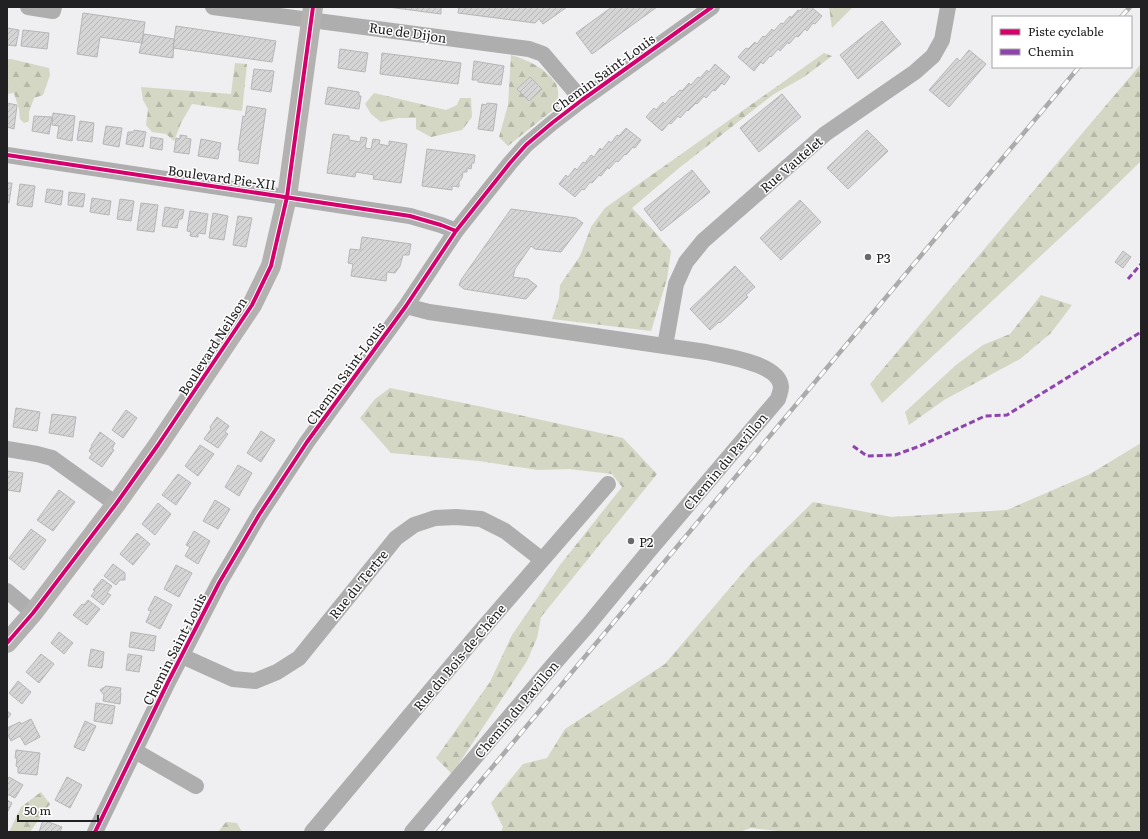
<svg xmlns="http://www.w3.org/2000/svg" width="1148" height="839" font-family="Literata,serif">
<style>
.forest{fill:url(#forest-firs)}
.building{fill:url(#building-hatch);stroke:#b7b6b7}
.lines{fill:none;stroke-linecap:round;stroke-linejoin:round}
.minor{stroke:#afaeaf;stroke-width:16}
.major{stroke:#b3b2b1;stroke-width:20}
.rail-casing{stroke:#ababab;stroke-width:4.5}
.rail{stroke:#fff;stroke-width:3;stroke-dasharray:9;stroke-linecap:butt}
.quiet{stroke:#8e44ad;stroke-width:3;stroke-dasharray:6 3;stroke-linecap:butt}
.cycleway-casing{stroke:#fff;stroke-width:6}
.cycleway{stroke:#d6006c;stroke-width:4}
.poi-dot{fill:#69686a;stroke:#fff;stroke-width:1.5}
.labels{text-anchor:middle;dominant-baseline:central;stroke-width:3;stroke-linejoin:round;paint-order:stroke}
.street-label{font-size:13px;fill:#212022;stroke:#fff}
.poi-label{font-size:13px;fill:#212022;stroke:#fff;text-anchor:start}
</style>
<defs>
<pattern id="forest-firs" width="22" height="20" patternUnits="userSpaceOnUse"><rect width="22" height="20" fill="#d4d7c3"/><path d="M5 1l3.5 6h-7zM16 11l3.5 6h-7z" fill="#b6b8a7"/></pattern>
<pattern id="building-hatch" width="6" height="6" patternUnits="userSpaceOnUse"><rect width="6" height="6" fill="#d6d5d6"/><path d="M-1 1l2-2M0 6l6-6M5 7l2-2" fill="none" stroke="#b7b7b7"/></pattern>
</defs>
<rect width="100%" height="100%" fill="#efeef0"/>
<path class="forest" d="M829,7H853L832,28Z
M824,53L832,56L804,77L774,94L679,168L632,208L653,230L671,251L667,279L651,331L552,319L559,298L560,285L580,256L591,227L605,208Z
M511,55C528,60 546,68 556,84C559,89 558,99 558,106L508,146L499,137L508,105Z
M7,59H11L49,68L50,75L43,95L34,98L29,112V121L24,123L20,119L19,109L14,93L7,94Z
M235,63L247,64L242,111L192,104L181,123L174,141L166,134L152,132L146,125L148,109L143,100L141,87L231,94Z
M1141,64V161L1102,199L882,403L870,384Z
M374,93L446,110L457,105L460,98H471L472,117L462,130L431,137L416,129V118H398L381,122L371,114L365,104Z
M1041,295L1072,305L1051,333L1020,359L944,400L909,425L905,412L956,365L983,345L1010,334Z
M390,388L483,407L623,438L657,474L541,617L537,638L527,661L452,774L436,758L490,682L512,635L560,565L622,487L612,474L569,469L538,470L479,461L391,453L360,418L375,399Z
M1141,443V832H788L751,828L739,832H501L503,827L491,803L523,764L547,758L565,729L665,664L752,562L813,502L892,517L1007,510L1090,474Z
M41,792L50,804L30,832H9L21,807Z
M226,822L237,823L242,832H218Z"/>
<path class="building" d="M388,7H441V14Z
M459,7H567L543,24L539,19L535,23L458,13Z
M612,7H657L592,54L576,33Z
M804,7H811L822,16L815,24L813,23L807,31L805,29L798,37L796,36L789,44L788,42L780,51L778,49L771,57L770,56L763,64L761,62L754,71L738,57L746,48L748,49L755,42L757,44L763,36L765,37L772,29L774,31L781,23L783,24L790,16L791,18L798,10L800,11Z
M83,13L145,22L142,43L100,37L97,57L77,54Z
M882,21L901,44L858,79L840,55Z
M176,26L276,41L272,62L173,48Z
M7,28L19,30L16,46L7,45Z
M23,30L49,33L47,49L21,46Z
M144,34L174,39L173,58L139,53Z
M340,49L368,53L365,72L338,68Z
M969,50L986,64L949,107L929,90L957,58L960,61Z
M382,53L461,63L458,84L380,74Z
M474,61L504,66L501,85L478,82V80H472Z
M715,64L730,77L724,85L722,83L715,91L713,90L706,98L704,96L697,104L696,103L688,111L687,110L680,118L678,116L671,124L669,123L662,131L646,117L654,108L656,110L663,102L665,104L672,96L673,97L680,90L682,91L689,83L691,85L698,77L700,78L707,70L709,72Z
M254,69L274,71L271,92L251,89Z
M530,77L542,89L529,101L517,89Z
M328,87L359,92V96H361L359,109L325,104Z
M782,94L801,117L759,152L740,128Z
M7,103L17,105L14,129L7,127Z
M487,103L497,104L493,131L478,129L482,104L486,105Z
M247,106L266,109L258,164L239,161L240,150H238L243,116L245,117Z
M53,113L75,116L72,141L57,138L59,126L52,125Z
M34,116L52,117L49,134L32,131Z
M80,121L94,123L92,142L77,140Z
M106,126L122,128L119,147L103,144Z
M626,128L641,140L635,148L633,147L626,155L625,154L618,162L616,161L609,169L608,167L601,176L599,175L592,183L590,182L584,190L582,189L575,197L559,184L566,175L568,177L575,168L577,170L583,162L585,163L591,155L594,157L600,148L602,150L609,141L611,143L617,135L619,136Z
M134,130L146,132L143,147L126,144L128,132H134Z
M867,130L888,151L848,189L827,168Z
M333,134L349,136V140L360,142L361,137L367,138L365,148L371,149L373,139L380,140L379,144L389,146V141L407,144L401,183L373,179L374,175L356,172L355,177L327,173Z
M180,135L187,136L186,138L191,139L189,154L174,152L176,138L180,139Z
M151,137L163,139L162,150L150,148Z
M201,139L221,143L218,159L198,156Z
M427,149L475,155L474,163H472L471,169L467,168V172H463L462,178L459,182V187L452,186V190L422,186Z
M692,170L710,192L661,231L644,209Z
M7,183H12L9,203H7Z
M20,184L35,186L32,207L17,205Z
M47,189L63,191L61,205L45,202Z
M69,192L85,194L83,207L68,205Z
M92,198L111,201L109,215L90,212Z
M120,199L134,201L131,221L117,219Z
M800,200L821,222L781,260L760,238Z
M141,203L158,205L154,232L137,230Z
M165,207L184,210L182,219H179L177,228L162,226Z
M511,209L576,218L583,223L561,252L535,249L531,246L515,269L513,277L528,279L537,286L526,299L464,289L459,285L461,280Z
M190,211L208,214L205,234L198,233V237L190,236L191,232L187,231Z
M213,213L228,216L224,240L209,238Z
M238,216L252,218L246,247L233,245Z
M362,237L411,244L409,255H403L400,266L395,273L387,272L386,281L351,276L353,264L348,263L350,249L360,250Z
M1123,251L1131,257L1123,268L1115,262Z
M735,266L755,287L746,295L748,297L720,323L719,322L710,330L690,309Z
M16,408L40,412L37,431L13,427Z
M126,410L137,418L123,438L112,430Z
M52,414L76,417L73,437L49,433Z
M217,417L229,426L225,432L228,434L218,448L204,439L211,429L210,427Z
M261,431L275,440L261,462L247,453Z
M100,432L115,443L112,449L114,450L102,467L89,458L92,454L89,451L92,446H91Z
M200,445L214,454L198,476L185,466Z
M238,465L252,473L239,496L225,487Z
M7,471L23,473L20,492L7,490Z
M178,474L191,483L176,505L162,495Z
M59,490L75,502L53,531L37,520Z
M215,500L230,509L218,529L203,521Z
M158,503L171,514L155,535L142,524Z
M31,529L46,540L24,570L9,558Z
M194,531L210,541L198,564L185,556L190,547L186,545Z
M137,533L150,544L133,565L120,554Z
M113,564L125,573V580H120L116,585L104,576Z
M176,565L192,573L179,597L164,589Z
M102,579L112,586L107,593L111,595L103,605L91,596L95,591L93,590Z
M155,596L172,605L160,629L146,622L151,611L148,610Z
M88,600L100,609L87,625L73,615L82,604L84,605Z
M59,632L73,643L64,654L51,643Z
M131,632L156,636L154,651L129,647Z
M91,649L104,652L102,668L88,666Z
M41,654L54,664L39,683L26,672Z
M128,654L142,656L139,672L126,670Z
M18,681L31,692L22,704L9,693Z
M106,686L121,688L120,693H121L120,704L103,701L104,695L100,690Z
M96,703L115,706L112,724L94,721Z
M7,711L11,714L7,719Z
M31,719L40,737L25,745L20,736L11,741L7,733V728L20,722L21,724Z
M85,721L96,726L84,751L74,747Z
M16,750L40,753L37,775L18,773V767L16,766L17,758H15Z
M9,777L23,785L15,798L7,794V781Z
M67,777L82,785L70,808L55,800Z
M7,800L12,803L7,813Z
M43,820L62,827L60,832H39Z"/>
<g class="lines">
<path class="minor" d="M28,7L53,11L54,7
M213,7L529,49L543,54L582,100
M7,155L410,216L441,225L456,231
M406,306L429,312L706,352C724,356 780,363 781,387C781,391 779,395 778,399L648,552L588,625L553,665L412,832
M665,346L676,284L686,262L703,241L825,134L915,72L933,56L942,40L948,7
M7,449L37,454L52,458L116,504
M7,591L33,613
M182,656L233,679L255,681L277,672L299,658L396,538L414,525L435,518L456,517L481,519L505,531L541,559
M135,751L196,786
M95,832L168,682L219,583L259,515L307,442L406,306L456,231L510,163L526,145L552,123L582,100L712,7
M312,832L478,634L608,484"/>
<path class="major" d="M7,643L33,613L116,504L158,445L252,305L271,266L287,197L313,7"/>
<defs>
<path id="rail" d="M1121,17L1130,7
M438,832L1079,67"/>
</defs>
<use href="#rail" class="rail-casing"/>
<use href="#rail" class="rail"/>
<path class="quiet" d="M1128,279L1141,264
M853,446L867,456L895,455L920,446L985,416L1007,415L1141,332"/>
<defs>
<path id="cycleway" d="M7,155L410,216L441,225L456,231
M7,643L33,613L116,504L158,445L252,305L271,266L287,197L313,7
M95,832L168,682L219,583L259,515L307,442L406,306L456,231L510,163L526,145L552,123L582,100L712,7"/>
</defs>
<use href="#cycleway" class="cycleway-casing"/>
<use href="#cycleway" class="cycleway"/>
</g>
<g class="poi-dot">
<circle cx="868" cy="257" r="4"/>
<circle cx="631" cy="541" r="4"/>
</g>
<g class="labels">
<g class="street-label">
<text transform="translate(408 32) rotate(8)">Rue de Dijon</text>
<text transform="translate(603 73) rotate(-36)">Chemin Saint-Louis</text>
<text transform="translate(791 164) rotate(-41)">Rue Vautelet</text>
<text transform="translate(222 177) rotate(8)">Boulevard Pie-XII</text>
<text transform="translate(212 346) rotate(-57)">Boulevard Neilson</text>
<text transform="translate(345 373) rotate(-54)">Chemin Saint-Louis</text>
<text transform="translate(725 461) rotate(-50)">Chemin du Pavillon</text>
<text transform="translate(358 584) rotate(-51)">Rue du Tertre</text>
<text transform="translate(174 649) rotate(-63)">Chemin Saint-Louis</text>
<text transform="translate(459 657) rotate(-50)">Rue du Bois-de-Chêne</text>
<text transform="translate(516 709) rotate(-50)">Chemin du Pavillon</text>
</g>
<g class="poi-label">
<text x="876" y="257">P3</text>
<text x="639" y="541">P2</text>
</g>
</g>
<rect width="1148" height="839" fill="none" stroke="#212022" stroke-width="16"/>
<rect x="992" y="16" width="140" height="52" fill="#ffffff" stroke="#a6a6a7"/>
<rect x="1000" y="29" width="20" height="6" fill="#d6006c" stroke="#a6a6a7"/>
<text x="1028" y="36" font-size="12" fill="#212022">Piste cyclable</text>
<rect x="1000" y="49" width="20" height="6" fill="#8e44ad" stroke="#a6a6a7"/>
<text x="1028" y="56" font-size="12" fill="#212022">Chemin</text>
<path d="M18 815v6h80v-6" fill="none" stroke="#212022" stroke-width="2"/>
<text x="24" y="815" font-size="12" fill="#212022" stroke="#ffffff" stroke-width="3" paint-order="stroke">50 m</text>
</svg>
